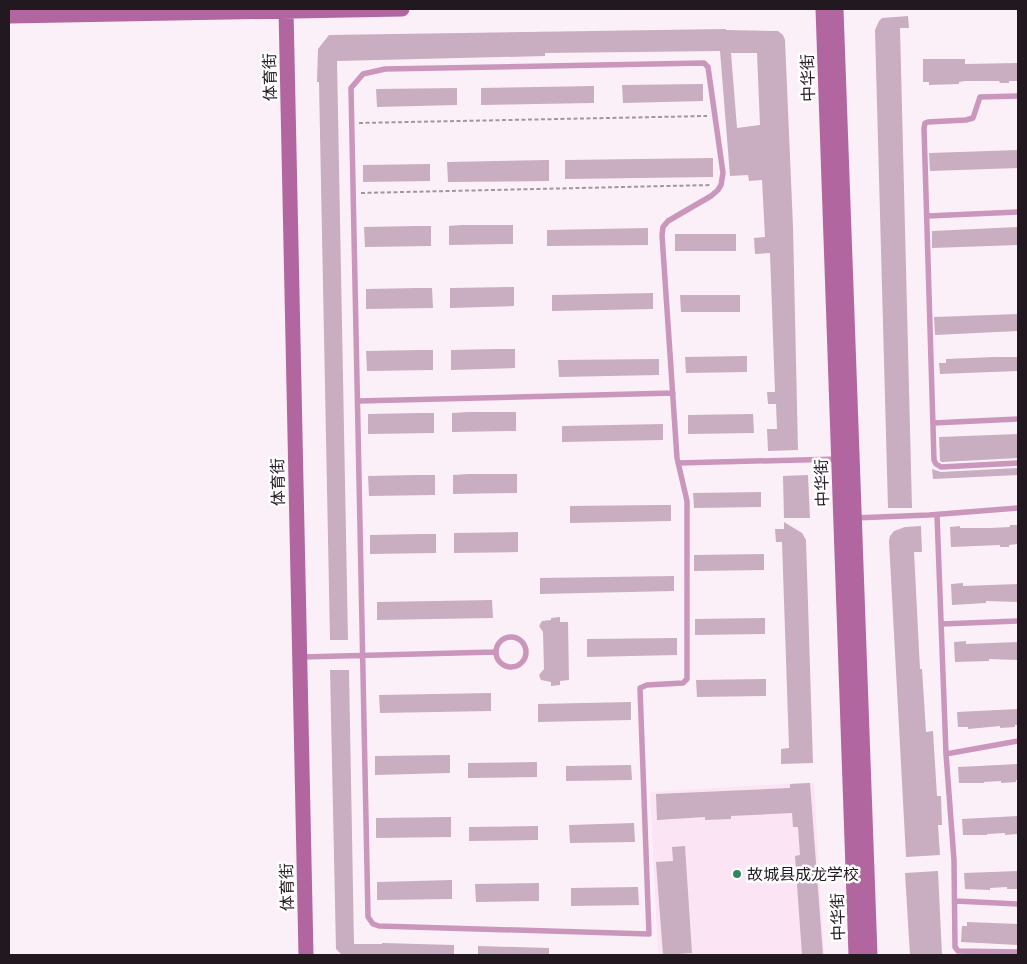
<svg xmlns="http://www.w3.org/2000/svg" width="1027" height="964" font-family="Raleway,'Noto Sans SC',sans-serif">
<style>
.built{fill:#fbe5f4}
.building{fill:#c9adc1;fill-rule:evenodd}
.lines{fill:none;stroke-linecap:round;stroke-linejoin:round}
.path{stroke:#a1969e;stroke-width:2;stroke-dasharray:4 2.5;stroke-linecap:butt}
.lane{stroke:#ca96bb;stroke-width:5.5}
.secondary{stroke:#b2669f;stroke-width:15}
.poi-dot{fill:#33885b;stroke:#fff;stroke-width:2}
.labels{text-anchor:middle;dominant-baseline:central;stroke-width:5;stroke-linejoin:round;paint-order:stroke}
.street-label{font-size:16px;fill:#22181f;stroke:#fff}
.poi-label{font-size:16px;fill:#22181f;stroke:#fff;text-anchor:start}
</style>
<rect width="100%" height="100%" fill="#fcf0f8"/>
<path class="built" d="M814,782L824,955H658L650,792Z"/>
<path class="building" d="M908,16L909,28H900L912,508H888L875,30L879,21L882,18Z
M726,29V30L778,31L783,35L785,40L793,227L798,450L768,451L767,429H777L776,404H768L767,392H775L770,253L755,254L754,238L765,237L762,180L749,181L748,175L730,176L720,51L545,53V56L337,61L348,640H330L319,82H317L318,49L329,35ZM731,53H757L760,125L737,128Z
M923,59H965V64L1018,63V81H1009V83H1000L999,81H965L959,82V84L929,85V82H923Z
M703,84V101L623,103L622,85Z
M594,86V103L481,105V88Z
M457,88V105L377,107L376,89Z
M1018,150V168L930,171L929,153Z
M713,158V177L565,179V160Z
M549,160V181L448,182L447,162Z
M430,164V181L363,182V165Z
M461,225H513V244L449,245V226Z
M416,226H431V246L365,247L364,227Z
M1018,227V245L932,248V231Z
M648,228V245L547,246V230Z
M675,234H736V251H675Z
M514,287V306L450,308V288Z
M418,288H432L433,308L366,309V289Z
M653,293V309L552,311V295Z
M680,295H740V312H681Z
M1018,314V331L935,335L934,317Z
M497,349H515V368L451,370V350Z
M419,350H433V370L367,371L366,351Z
M747,356V372L686,373L685,357Z
M994,357H1018V371L940,374L939,363H946V359Z
M659,359V375L559,377L558,360Z
M468,412H516V431L452,432V413Z
M420,413H434V433L368,434V414Z
M753,414L754,433L688,434V415Z
M663,424V440L562,442V426Z
M1018,434V458L942,462L940,461L939,437Z
M1018,468V475L933,479L932,469L941,472Z
M469,474H517V493L453,494V475Z
M415,475H435V495L369,496L368,476Z
M808,475L810,518H784L783,476Z
M761,492V507L694,508L693,493Z
M658,505H671V521L570,523V506Z
M784,522L802,533L806,540L813,763L781,764V749L789,748L782,542H776L775,529H784Z
M1010,525H1018V544L1009,545V547H1000V545L951,547L950,527L960,526V528H990L1010,527Z
M921,526L922,552H914L920,669H922L926,732L933,731L937,796H941L942,825H938L940,855L906,857L889,541L890,536L894,531L905,527Z
M518,532V552L454,553V533Z
M422,534H436V553L370,554V535Z
M764,554V570L694,571V555Z
M674,576V591L540,594V578Z
M963,583V586L1018,584V602L986,601V603L952,605L951,584Z
M492,600L493,618L377,620V602Z
M560,617V622H568L569,680L560,681V685L551,686V682L541,680L539,675L544,669L543,632L539,626L542,621L551,620V618Z
M765,618V634L695,635V619Z
M677,638V655L587,657V639Z
M966,641V644L1018,642V660L989,659V661L955,662L954,642Z
M330,670H349L354,944H382V943L454,945V955H342L336,949Z
M766,679V696L697,697L696,680Z
M491,693V711L380,713L379,695Z
M631,702V720L538,722V704Z
M1018,709V725H1015V727L1000,728V726L968,729V727H958L957,712Z
M450,755V773L375,775V756Z
M537,762V777L468,778V763Z
M1018,764V780H1016V782L1001,783V781L984,782V783H959L958,767Z
M631,765L632,780L566,781V766Z
M810,783L823,955H802L795,856L800,855L798,827H793L792,813L731,816V819L705,820V817L657,820L656,794L790,788V784Z
M1018,816V834L1005,835V833L987,834V835H963L962,819Z
M451,817V837L376,838V818Z
M634,823L635,842L570,843L569,825Z
M538,826V840L469,841V827Z
M685,846L692,953L663,955L656,862L673,861L672,847Z
M938,871L942,955H910L905,873Z
M1018,871V889H1007V887L990,888V890L965,889L964,873Z
M452,880V899L377,900V882Z
M539,883V901L476,902L475,884Z
M638,887L639,905L571,906V888Z
M967,922L1018,924V945L961,942L962,926H967Z
M478,946L549,948V955H478Z"/>
<g class="lines">
<path class="path" d="M359,123L707,116
M361,193L711,185"/>
<path class="lane" d="M704,63L708,67L723,173L721,185L718,190L711,196L668,221L663,227L662,235L677,458L687,501V679L683,683L647,685L640,688L649,934L379,926L373,924L368,917L351,88L363,74L385,69Z
M1018,96L980,97L973,118L966,120L928,122L925,123L924,128L934,460L936,464L941,467L1018,463
M927,216L1018,212
M358,401L673,393
M933,423L1018,419
M678,463L839,459
M937,515L946,754L954,860L955,947L958,951L1018,952
M854,518L929,515L1018,508
M941,624L1018,621
M496 652a15 15 0 1 1 30 0a15 15 0 1 1-30 0Z
M302,657L495,652
M946,754L1018,741
M955,901L1018,904"/>
<path class="secondary" d="M286,9L306,955
M823,9L856,955
M836,9L870,955
M9,16L402,9"/>
</g>
<circle class="poi-dot" cx="737" cy="874" r="5"/>
<g class="labels">
<g class="street-label">
<text transform="translate(270 77) rotate(-91)">体育街</text>
<text transform="translate(808 78) rotate(-92)">中华街</text>
<text transform="translate(278 482) rotate(-91)">体育街</text>
<text transform="translate(822 483) rotate(-92)">中华街</text>
<text transform="translate(287 887) rotate(-91)">体育街</text>
<text transform="translate(838 917) rotate(-92)">中华街</text>
</g>
<g class="poi-label">
<text x="747" y="874">故城县成龙学校</text>
</g>
</g>
<rect width="1027" height="964" fill="none" stroke="#22181f" stroke-width="20"/>
</svg>
